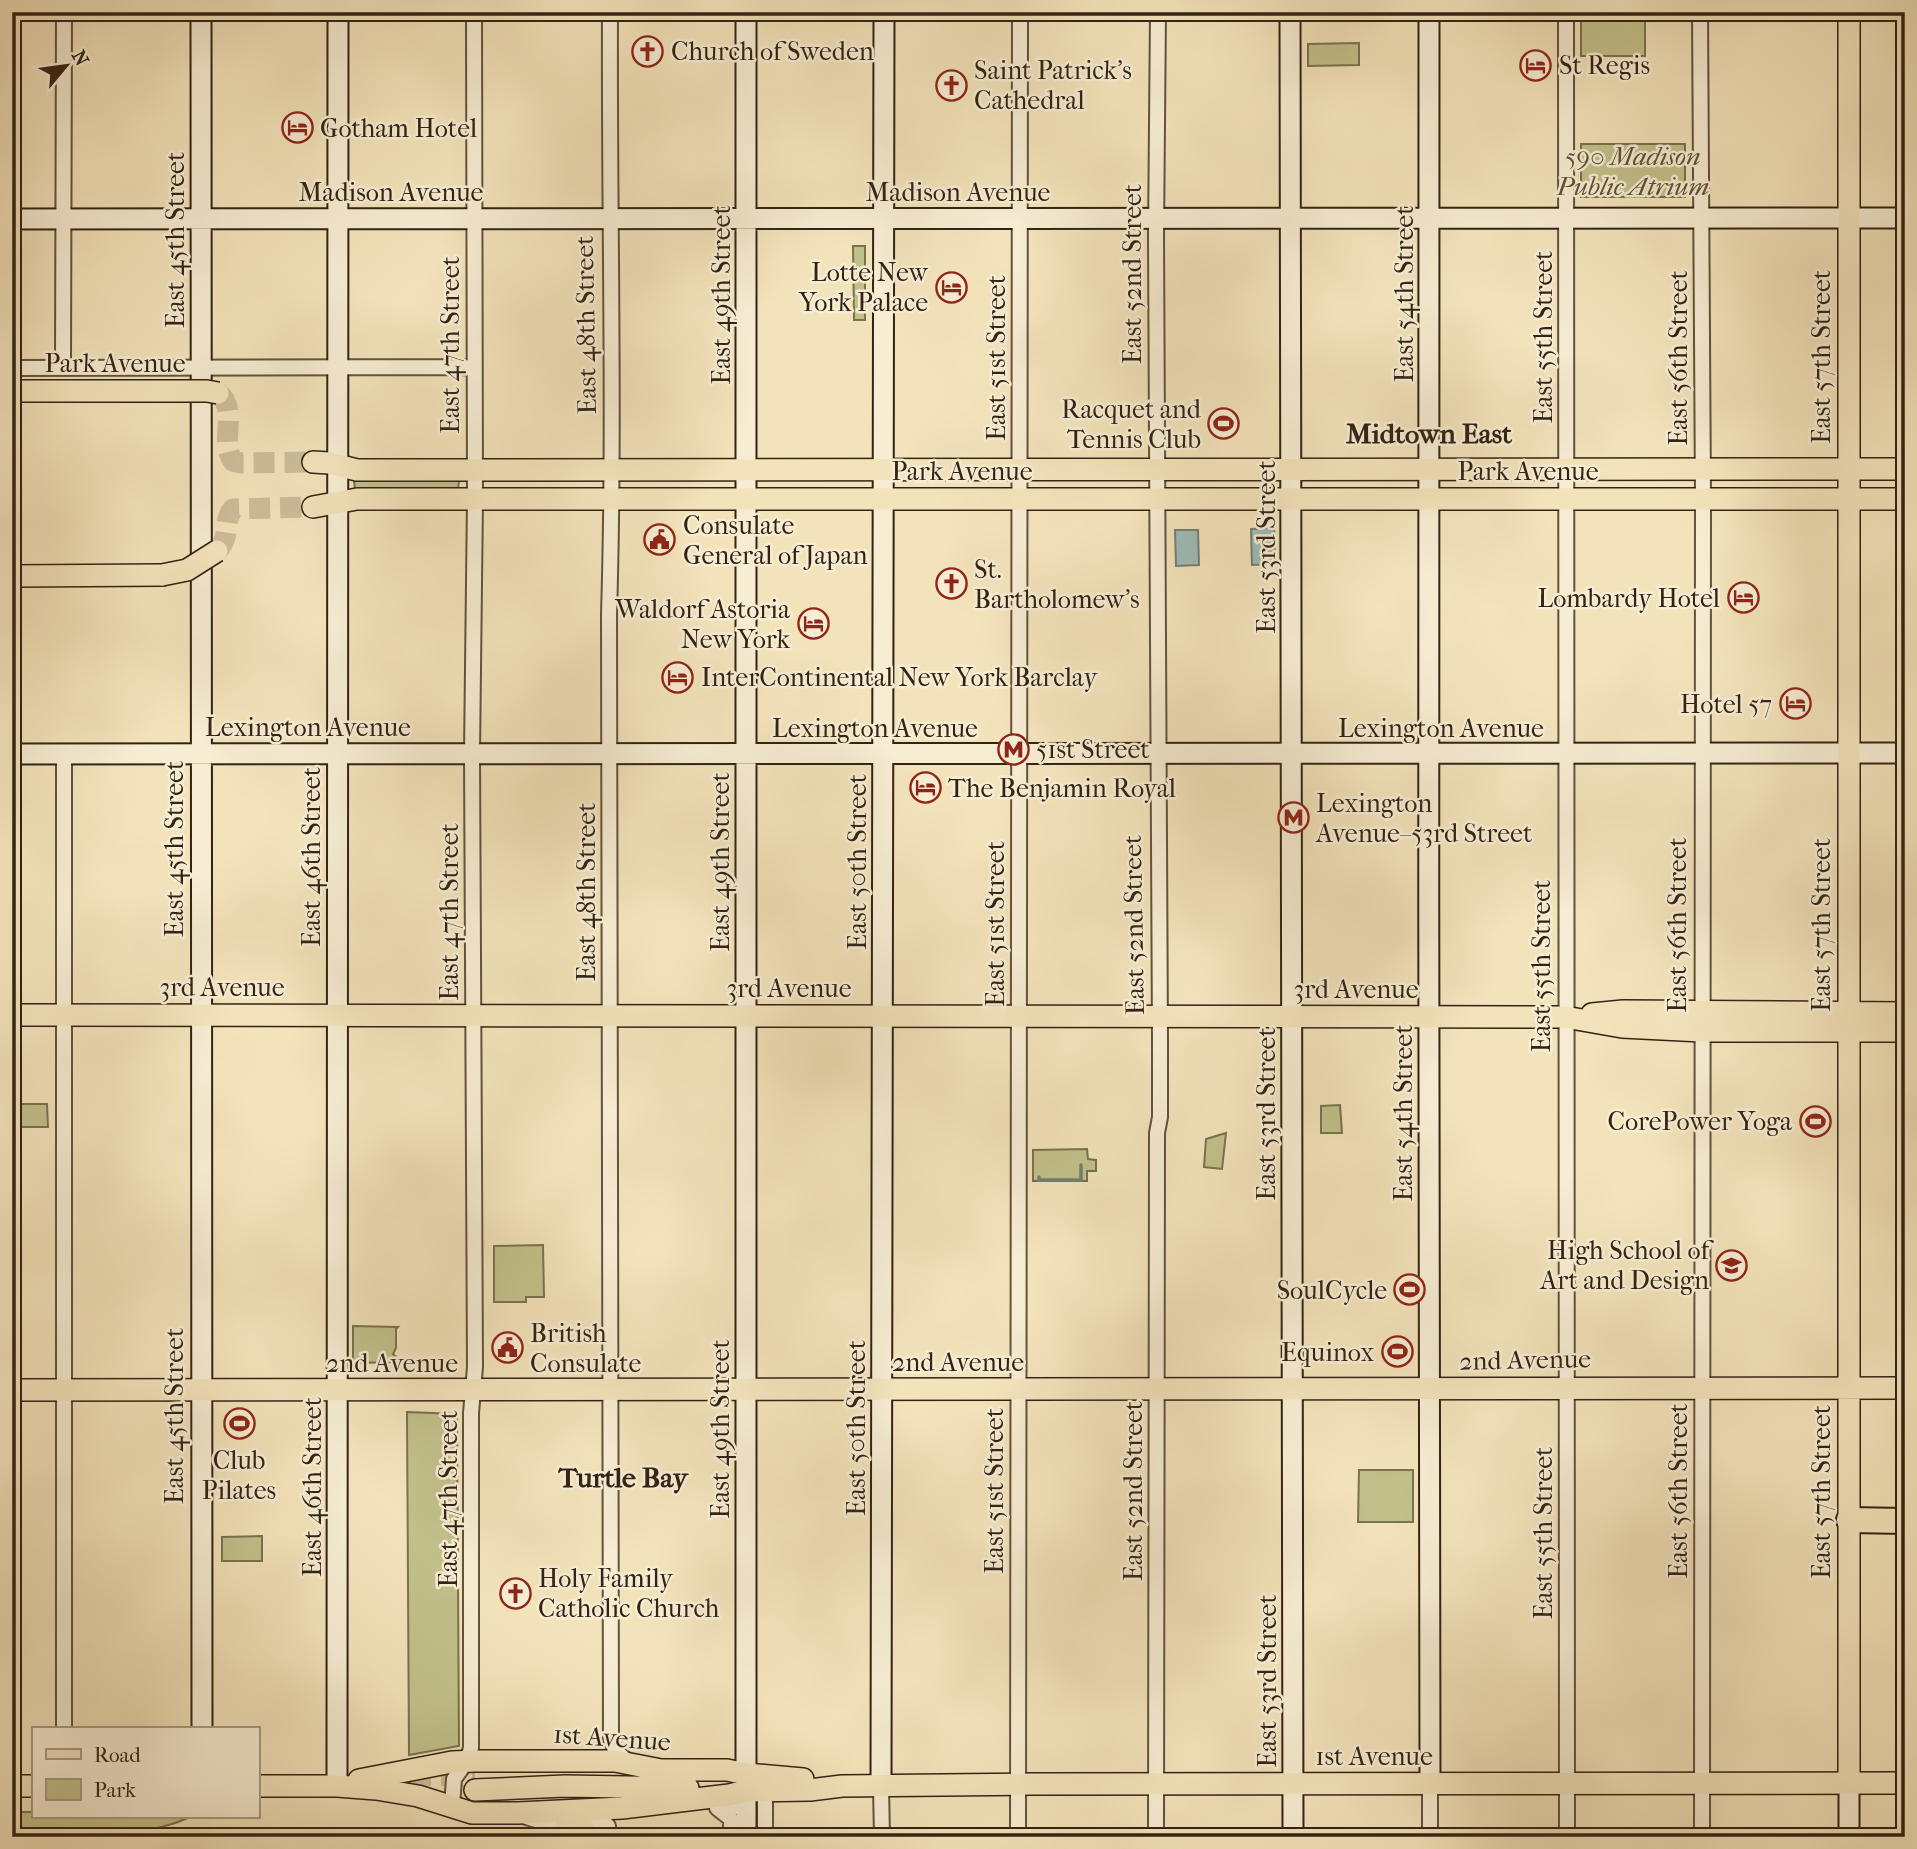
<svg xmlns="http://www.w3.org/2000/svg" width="1917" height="1849" font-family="'IM FELL French Canon',serif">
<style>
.green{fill:#c2c18b;stroke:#7a7250;stroke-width:2}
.water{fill:#9ebcb9;stroke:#737f77;stroke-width:2}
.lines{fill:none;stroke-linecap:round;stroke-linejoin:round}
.stream{stroke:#737f77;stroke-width:3.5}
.primary-tunnel{stroke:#ccbd9a;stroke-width:21;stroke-dasharray:21 10;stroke-linecap:butt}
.street-casing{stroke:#62533e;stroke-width:18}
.secondary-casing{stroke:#322315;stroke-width:23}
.primary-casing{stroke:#322315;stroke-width:24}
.highway-casing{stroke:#322315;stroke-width:28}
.street{stroke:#f7edd3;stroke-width:14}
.secondary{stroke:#f7edd3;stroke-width:19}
.primary{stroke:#f3e3bb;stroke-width:21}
.highway{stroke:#f3e3bb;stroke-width:24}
.primary-bridge-casing{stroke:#322315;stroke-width:24;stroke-linecap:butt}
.primary-bridge{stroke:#f3e3bb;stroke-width:21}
.labels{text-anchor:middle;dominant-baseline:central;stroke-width:5;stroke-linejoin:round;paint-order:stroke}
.poi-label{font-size:26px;fill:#322315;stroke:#f7edd3;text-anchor:start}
.park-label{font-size:26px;font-style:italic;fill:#5d5238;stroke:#f7edd3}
.street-label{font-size:26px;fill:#322315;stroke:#f7edd3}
.neighbourhood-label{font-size:28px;font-weight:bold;fill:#322315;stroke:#f7edd3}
</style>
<rect width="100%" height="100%" fill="#f3e3bb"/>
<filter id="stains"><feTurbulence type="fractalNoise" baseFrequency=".00286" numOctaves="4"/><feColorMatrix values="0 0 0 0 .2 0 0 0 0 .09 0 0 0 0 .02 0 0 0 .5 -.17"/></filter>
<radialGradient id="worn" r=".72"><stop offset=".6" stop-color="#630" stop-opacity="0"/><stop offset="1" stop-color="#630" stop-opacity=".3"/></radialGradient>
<path class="green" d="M1581,12H1645V56H1581Z
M1359,43V65L1308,66V44Z
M1581,144H1685V197H1581Z
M853,246H865V320H854Z
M354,480H459L458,490H355Z
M12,1104H47L48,1127H12Z
M1340,1105L1342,1133H1321V1106Z
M1226,1133L1222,1169L1204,1167L1206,1139Z
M1087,1149L1088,1159L1096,1160V1171H1087V1181H1033V1150Z
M543,1245L544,1297H526V1302H494V1246Z
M353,1326L398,1327L396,1329V1348L393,1354L401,1362L353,1363Z
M407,1412L457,1414L459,1746L409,1755Z
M1359,1470H1413V1522H1358Z
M262,1536V1561H222V1537Z
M12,1812H33V1816H193C137,1841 79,1837 20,1837L12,1836Z"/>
<path class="water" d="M1274,528L1275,564L1252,565L1251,529Z
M1175,530H1198L1199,565L1176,566Z"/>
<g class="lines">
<path class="stream" d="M1039,1177V1180H1081V1165"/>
<path class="primary-tunnel" d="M218,393C239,408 219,442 233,461L241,463L313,462
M217,551C232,536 222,522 233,509L313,507
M410,1776L475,1775"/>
<defs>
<path id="street" d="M610,12C609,213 615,414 609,615L611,1740L615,1750L627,1761
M1566,12L1567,1837
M1700,12L1703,498L1702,1837
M12,368L473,367
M63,368L64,12
M64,1728V754
M1430,1784V1837
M881,1786L882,1837
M452,1806L454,1779L467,1761L471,1748V1413L475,1367L472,754L475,498L474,12
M526,1817L546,1823L603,1821L608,1826L609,1837
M731,1837V1819L717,1808L733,1803L737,1807
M765,1837V1790
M1018,1837L1020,12
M1156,1837L1157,1133L1160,1117V1040L1156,236L1158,12"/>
<path id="secondary" d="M201,12L202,1728
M746,12V1837
M1290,12L1293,1837
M1429,12C1432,603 1425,1193 1430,1784
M12,219L1905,218
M12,754L1905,753
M337,1786L338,12
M881,1786L884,12
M1849,1837V1783"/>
<path id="primary" d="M313,462L329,463L357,470L1905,469
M313,507L357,499H1905
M12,576L162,575
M1592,1014L1623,1011L1905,1013
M12,1015L1565,1017L1622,1027L1702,1031H1905
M12,1390L1905,1388
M359,1780L452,1762L475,1761H615L661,1770H727L746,1774L803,1779
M1849,1783V12
M12,1786H33
M257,1786H337L376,1789L418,1796L472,1813H518L622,1808L729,1795L746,1791L810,1790L842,1786L1032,1784L1905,1783
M475,1790L565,1786L688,1788"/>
<path id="highway" d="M1849,1520L1905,1521
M568,1823L582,1829L587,1837"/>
</defs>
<use href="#street" class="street-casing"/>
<use href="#secondary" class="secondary-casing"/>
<use href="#primary" class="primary-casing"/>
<use href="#highway" class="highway-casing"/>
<use href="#street" class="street"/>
<use href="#secondary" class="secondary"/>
<use href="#primary" class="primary"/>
<use href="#highway" class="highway"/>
<defs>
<path id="primary-bridge" d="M12,391H207L218,393
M162,575L187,570L217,551"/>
</defs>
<use href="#primary-bridge" class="primary-bridge-casing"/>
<use href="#primary-bridge" class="primary-bridge"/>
</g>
<defs>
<symbol id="church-ring" viewBox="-11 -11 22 22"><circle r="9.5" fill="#f7edd3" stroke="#8f2418" stroke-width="1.5"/><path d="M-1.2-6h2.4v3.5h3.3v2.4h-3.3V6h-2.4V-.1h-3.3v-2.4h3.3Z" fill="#8f2418"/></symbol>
<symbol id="hotel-ring" viewBox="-11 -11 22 22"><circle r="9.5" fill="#f7edd3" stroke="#8f2418" stroke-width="1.5"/><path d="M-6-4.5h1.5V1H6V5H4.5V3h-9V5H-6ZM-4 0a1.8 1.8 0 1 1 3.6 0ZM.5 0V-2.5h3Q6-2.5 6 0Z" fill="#8f2418"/></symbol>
<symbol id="stadium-ring" viewBox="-11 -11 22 22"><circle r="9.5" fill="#f7edd3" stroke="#8f2418" stroke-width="1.5"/><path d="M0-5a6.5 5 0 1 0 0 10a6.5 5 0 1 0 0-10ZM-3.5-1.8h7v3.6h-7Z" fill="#8f2418"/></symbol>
<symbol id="civic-ring" viewBox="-11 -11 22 22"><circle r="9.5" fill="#f7edd3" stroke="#8f2418" stroke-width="1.5"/><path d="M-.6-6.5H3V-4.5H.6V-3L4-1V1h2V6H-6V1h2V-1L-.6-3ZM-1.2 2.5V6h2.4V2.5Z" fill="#8f2418"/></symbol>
<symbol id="metro-ring" viewBox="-11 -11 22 22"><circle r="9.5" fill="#f7edd3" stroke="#8f2418" stroke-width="1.5"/><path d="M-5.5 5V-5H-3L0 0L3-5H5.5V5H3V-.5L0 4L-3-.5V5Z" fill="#8f2418"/></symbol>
<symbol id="school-ring" viewBox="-11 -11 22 22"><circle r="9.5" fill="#f7edd3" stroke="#8f2418" stroke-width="1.5"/><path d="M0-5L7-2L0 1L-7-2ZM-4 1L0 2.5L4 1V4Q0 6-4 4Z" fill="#8f2418"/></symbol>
</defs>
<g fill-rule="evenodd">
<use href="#church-ring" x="630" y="34" width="35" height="35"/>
<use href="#hotel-ring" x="1518" y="48" width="35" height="35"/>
<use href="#church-ring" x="934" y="68" width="35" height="35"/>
<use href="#hotel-ring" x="280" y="110" width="35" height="35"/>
<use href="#hotel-ring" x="934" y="270" width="35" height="35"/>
<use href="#stadium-ring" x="1206" y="406" width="35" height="35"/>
<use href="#civic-ring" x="642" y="522" width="35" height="35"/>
<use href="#church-ring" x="934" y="566" width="35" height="35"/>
<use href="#hotel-ring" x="1726" y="580" width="35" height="35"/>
<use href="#hotel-ring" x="796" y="606" width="35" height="35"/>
<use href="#hotel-ring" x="660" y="660" width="35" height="35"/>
<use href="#hotel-ring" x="1778" y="686" width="35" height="35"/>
<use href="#metro-ring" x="996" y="732" width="35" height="35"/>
<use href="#hotel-ring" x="908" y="770" width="35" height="35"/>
<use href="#metro-ring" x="1276" y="800" width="35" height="35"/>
<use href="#stadium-ring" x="1798" y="1104" width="35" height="35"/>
<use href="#school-ring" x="1714" y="1248" width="35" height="35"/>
<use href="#stadium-ring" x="1392" y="1272" width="35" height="35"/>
<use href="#civic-ring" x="490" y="1330" width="35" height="35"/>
<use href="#stadium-ring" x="1380" y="1334" width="35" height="35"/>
<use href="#stadium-ring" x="222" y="1406" width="35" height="35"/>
<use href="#church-ring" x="498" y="1576" width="35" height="35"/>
</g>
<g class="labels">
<g class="poi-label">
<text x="671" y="51">Church of Sweden</text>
<text x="1559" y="65">St Regis</text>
<text x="974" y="70">Saint Patrick’s<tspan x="974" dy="30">Cathedral</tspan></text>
<text x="320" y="128">Gotham Hotel</text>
<text x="928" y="272" text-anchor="end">Lotte New<tspan x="928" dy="30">York Palace</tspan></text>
<text x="1201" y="409" text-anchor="end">Racquet and<tspan x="1201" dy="30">Tennis Club</tspan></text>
<text x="683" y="525">Consulate<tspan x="683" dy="30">General of Japan</tspan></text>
<text x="974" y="569">St.<tspan x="974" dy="30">Bartholomew's</tspan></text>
<text x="1720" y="598" text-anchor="end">Lombardy Hotel</text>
<text x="790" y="609" text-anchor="end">Waldorf Astoria<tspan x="790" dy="30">New York</tspan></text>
<text x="701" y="677">InterContinental New York Barclay</text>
<text x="1772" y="704" text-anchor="end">Hotel 57</text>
<text x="1036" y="749">51st Street</text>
<text x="948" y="788">The Benjamin Royal</text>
<text x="1316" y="803">Lexington<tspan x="1316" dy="30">Avenue–53rd Street</tspan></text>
<text x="1792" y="1121" text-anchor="end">CorePower Yoga</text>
<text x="1709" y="1250" text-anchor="end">High School of<tspan x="1709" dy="30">Art and Design</tspan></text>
<text x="1387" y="1290" text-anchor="end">SoulCycle</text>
<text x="530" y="1333">British<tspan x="530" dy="30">Consulate</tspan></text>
<text x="1374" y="1352" text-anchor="end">Equinox</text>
<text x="239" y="1460" text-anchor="middle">Club<tspan x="239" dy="30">Pilates</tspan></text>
<text x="538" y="1578">Holy Family<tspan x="538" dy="30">Catholic Church</tspan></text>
</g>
<g class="park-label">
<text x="1633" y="156">590 Madison<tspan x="1633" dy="30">Public Atrium</tspan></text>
</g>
<g class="street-label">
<text x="391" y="192">Madison Avenue</text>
<text x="958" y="192">Madison Avenue</text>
<text transform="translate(175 240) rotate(-90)">East 45th Street</text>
<text transform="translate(1132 274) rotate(-90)">East 52nd Street</text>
<text transform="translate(1404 294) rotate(-90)">East 54th Street</text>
<text transform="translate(721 295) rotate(-90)">East 49th Street</text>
<text transform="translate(586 325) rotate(-91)">East 48th Street</text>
<text transform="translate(1543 337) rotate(-90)">East 55th Street</text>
<text transform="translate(450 345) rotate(-90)">East 47th Street</text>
<text transform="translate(1821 357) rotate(-90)">East 57th Street</text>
<text transform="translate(996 358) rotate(-90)">East 51st Street</text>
<text transform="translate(1678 358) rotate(-90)">East 56th Street</text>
<text x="115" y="363">Park Avenue</text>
<text x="962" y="471">Park Avenue</text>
<text x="1528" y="471">Park Avenue</text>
<text transform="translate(1266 547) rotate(-90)">East 53rd Street</text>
<text x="308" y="727">Lexington Avenue</text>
<text x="875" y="728">Lexington Avenue</text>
<text x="1441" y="728">Lexington Avenue</text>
<text transform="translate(174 849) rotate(-90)">East 45th Street</text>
<text transform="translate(311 857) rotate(-90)">East 46th Street</text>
<text transform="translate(720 862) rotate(-90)">East 49th Street</text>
<text transform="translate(857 862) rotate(-90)">East 50th Street</text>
<text transform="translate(586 892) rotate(-90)">East 48th Street</text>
<text transform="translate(449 912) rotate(-90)">East 47th Street</text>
<text transform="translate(995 924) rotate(-90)">East 51st Street</text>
<text transform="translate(1134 925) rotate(-91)">East 52nd Street</text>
<text transform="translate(1677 925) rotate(-90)">East 56th Street</text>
<text transform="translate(1821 925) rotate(-90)">East 57th Street</text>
<text transform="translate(1541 966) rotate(-90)">East 55th Street</text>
<text x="222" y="987">3rd Avenue</text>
<text x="789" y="988">3rd Avenue</text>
<text x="1356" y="989">3rd Avenue</text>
<text transform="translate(1403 1113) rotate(-90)">East 54th Street</text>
<text transform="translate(1266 1114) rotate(-90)">East 53rd Street</text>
<text transform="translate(1525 1360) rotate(-1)">2nd Avenue</text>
<text x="958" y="1362">2nd Avenue</text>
<text x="392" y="1363">2nd Avenue</text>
<text transform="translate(174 1416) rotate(-90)">East 45th Street</text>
<text transform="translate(856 1428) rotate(-90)">East 50th Street</text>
<text transform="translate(720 1429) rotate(-90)">East 49th Street</text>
<text transform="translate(312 1487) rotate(-90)">East 46th Street</text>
<text transform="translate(994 1491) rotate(-90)">East 51st Street</text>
<text transform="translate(1133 1491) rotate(-90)">East 52nd Street</text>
<text transform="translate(1678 1491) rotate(-90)">East 56th Street</text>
<text transform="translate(1821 1492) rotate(-90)">East 57th Street</text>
<text transform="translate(448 1499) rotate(-90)">East 47th Street</text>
<text transform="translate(1543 1533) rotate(-90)">East 55th Street</text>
<text transform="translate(1267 1681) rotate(-90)">East 53rd Street</text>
<text transform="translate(612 1738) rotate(4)">1st Avenue</text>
<text x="1374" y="1756">1st Avenue</text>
</g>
<g class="neighbourhood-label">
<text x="1429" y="433">Midtown East</text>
<text x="623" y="1477">Turtle Bay</text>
</g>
</g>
<rect width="1917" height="1849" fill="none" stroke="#f3e3bb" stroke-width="42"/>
<rect x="14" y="14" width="1889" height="1821" fill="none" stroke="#322315" stroke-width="3.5"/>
<rect x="21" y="21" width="1875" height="1807" fill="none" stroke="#322315" stroke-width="2"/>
<rect x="32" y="1727" width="228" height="91" fill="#f7edd3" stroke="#a89c87" stroke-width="2"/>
<rect x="46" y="1749" width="35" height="10" fill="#f3e3bb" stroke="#a89c87" stroke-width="2"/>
<text x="94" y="1762" font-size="21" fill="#322315">Road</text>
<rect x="46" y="1779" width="35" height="21" fill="#c2c18b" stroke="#a89c87" stroke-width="2"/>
<text x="94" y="1797" font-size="21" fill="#322315">Park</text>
<g transform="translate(66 66) rotate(61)" stroke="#f7edd3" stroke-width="5" paint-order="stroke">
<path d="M0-5L12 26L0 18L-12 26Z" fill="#322315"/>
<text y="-10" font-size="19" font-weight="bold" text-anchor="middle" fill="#322315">N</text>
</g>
<rect width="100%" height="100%" filter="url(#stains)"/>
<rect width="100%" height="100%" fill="url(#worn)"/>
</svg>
